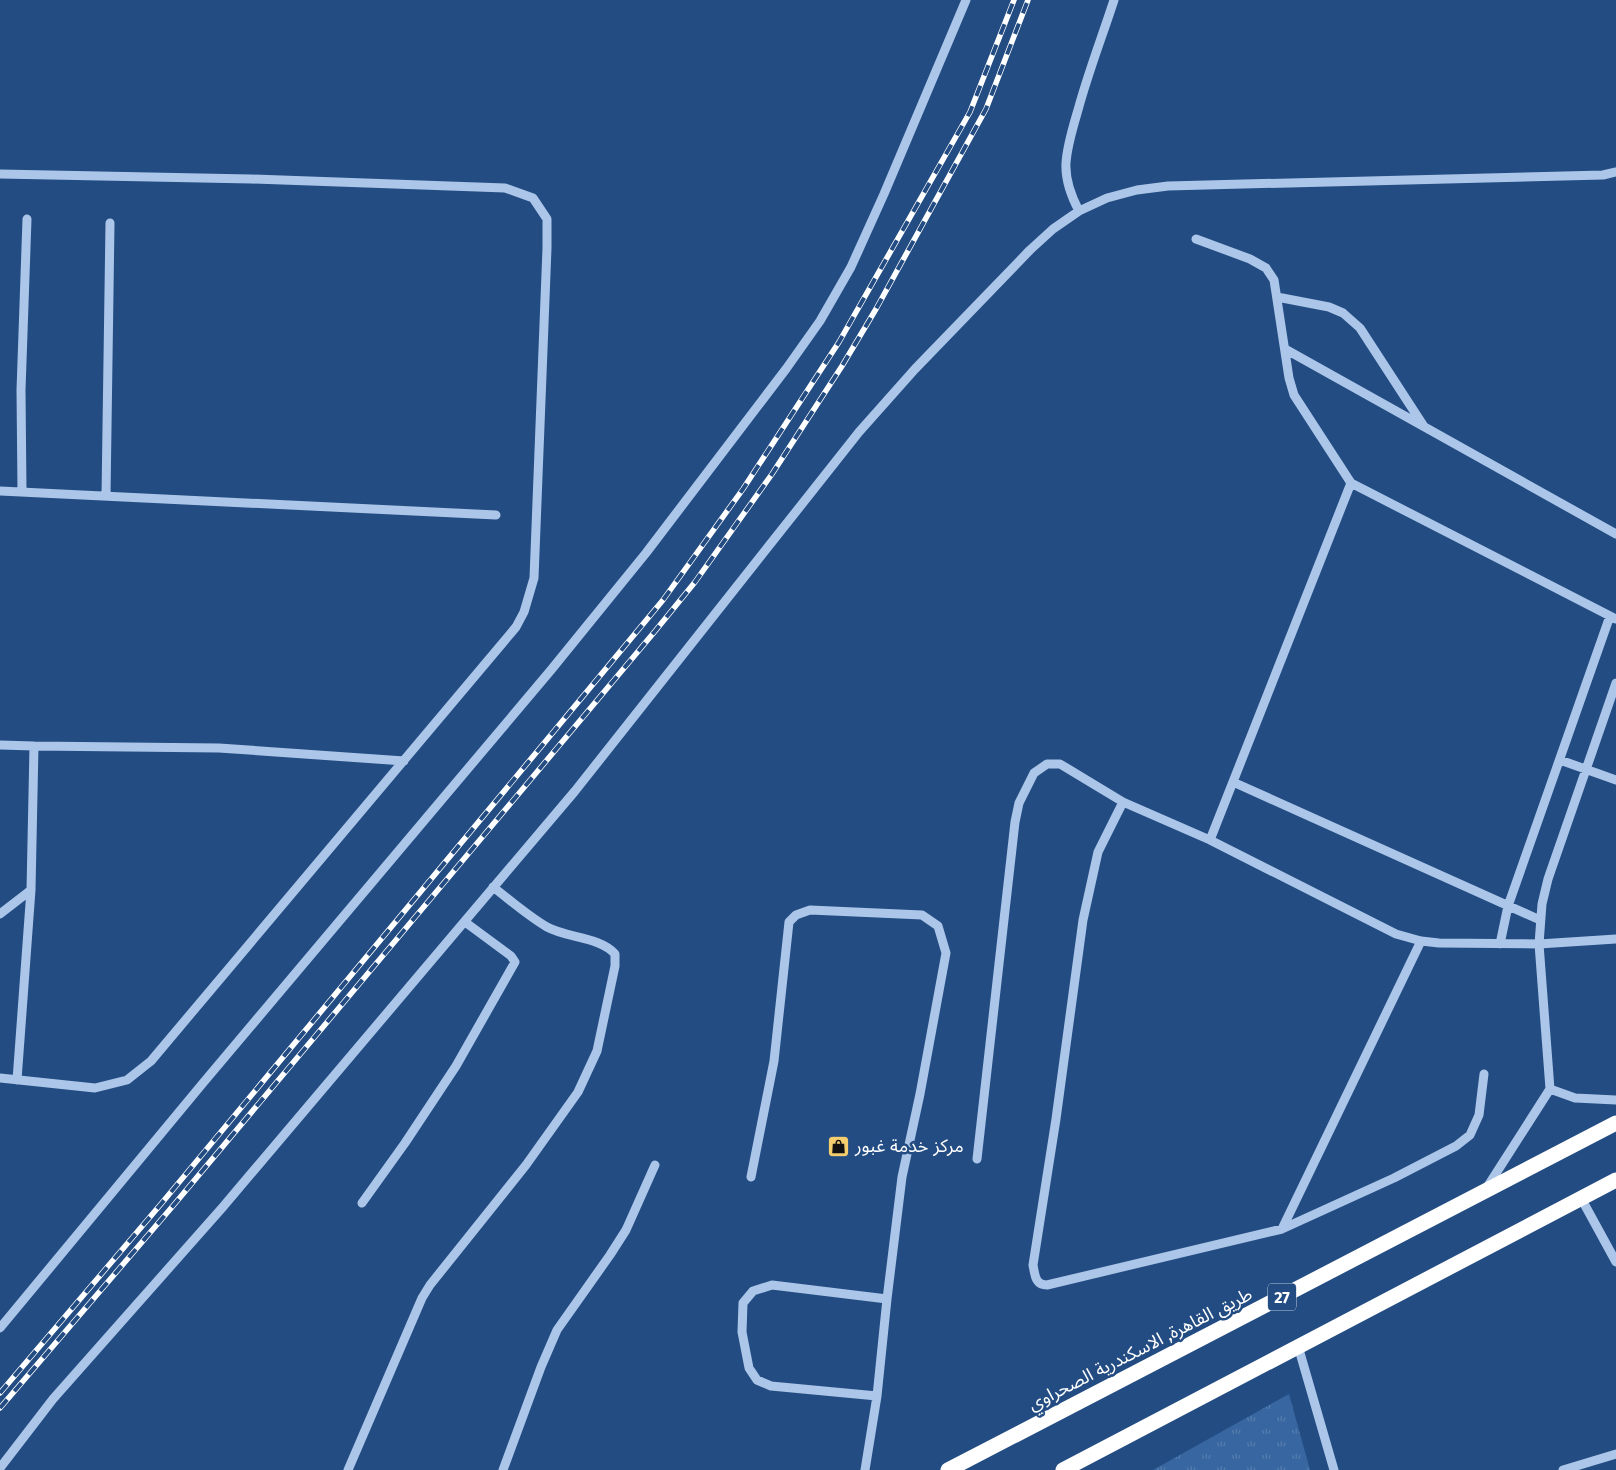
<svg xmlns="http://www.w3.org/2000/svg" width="1616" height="1470" font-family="'Fira Sans','Noto Sans Arabic',sans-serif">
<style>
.grass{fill:url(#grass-tufts)}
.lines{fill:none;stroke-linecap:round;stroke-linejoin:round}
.minor{stroke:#abc6e8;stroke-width:9}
.highway{stroke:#fff;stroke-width:15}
.rail-casing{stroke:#fff;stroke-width:5.5}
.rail{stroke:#234c83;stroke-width:4;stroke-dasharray:11;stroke-linecap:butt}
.labels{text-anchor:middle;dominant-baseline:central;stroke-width:5;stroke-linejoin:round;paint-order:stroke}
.shield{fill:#234c83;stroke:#bdc9da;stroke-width:1}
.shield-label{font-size:16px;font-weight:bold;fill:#fff}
.poi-label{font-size:18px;fill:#fff;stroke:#234c83;text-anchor:start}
.street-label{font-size:18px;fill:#fff;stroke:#234c83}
</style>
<defs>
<pattern id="grass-tufts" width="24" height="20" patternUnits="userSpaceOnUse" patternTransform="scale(1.25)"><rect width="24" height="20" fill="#3766a0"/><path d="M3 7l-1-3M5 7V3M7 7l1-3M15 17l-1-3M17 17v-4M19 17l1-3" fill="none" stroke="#557dae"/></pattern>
</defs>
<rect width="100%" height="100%" fill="#234c83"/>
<path class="grass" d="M1289,1394L1310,1470H1153Z"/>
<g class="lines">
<path class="minor" d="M0,174L251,179L505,188L533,198L547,219V248L534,578L524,612L516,627L151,1061L127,1080L95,1088L0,1078
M1079,211C1071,196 1065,181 1066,163C1067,146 1073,127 1078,110C1088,73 1102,37 1114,0
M1196,239L1250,259L1266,268L1274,280L1289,378L1294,395L1351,483
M1277,297L1329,307L1343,313L1360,328L1423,425
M1285,349L1616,534
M0,491L496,515
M22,492L21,390L27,219
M106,496L110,223
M0,745L34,746L31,890L17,1080
M34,746L219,748L404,761
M1560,760L1616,780
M1233,782L1540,920
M1210,840L1351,483L1616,619
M0,914L31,890
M1421,941L1282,1229L1047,1285C1035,1285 1035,1275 1033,1265L1056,1119L1083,920L1098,852L1123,802L1210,840L1396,934L1421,941L1439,943L1539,944L1616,939
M1500,944L1508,906L1610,616
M1550,1089L1575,1098L1616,1100
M977,1159L1015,822L1019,803L1034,773L1047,764H1060L1123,802
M751,1177L774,1061L789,922L796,915L810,910L922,915L938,926L946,953L920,1094L902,1177L887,1299
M1486,1189L1550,1089L1539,944L1542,904L1548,879L1616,683
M1581,1198L1616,1262
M362,1203L405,1143L456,1066L515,962L511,956L465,922
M1282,1229L1394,1178L1456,1146L1470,1135L1479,1115L1484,1074
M0,1328L203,1083L551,670L646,553L786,369L820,321L851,267L884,194L966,0
M1298,1346L1334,1470
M0,1468L53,1399L222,1208L575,791L859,432L915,369L1030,250L1053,229L1079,211L1107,198L1137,190L1168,186L1603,175L1616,172
M348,1470L422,1298L430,1285L526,1165L578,1092L597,1051L615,966V954C600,937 567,938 547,927C528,916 510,900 493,887
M503,1470L541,1367L557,1330L610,1255L626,1230L655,1165
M865,1470L877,1396L887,1299L772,1285L753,1291L743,1303L742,1332L749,1368L757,1380L771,1386L877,1396
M1563,1470L1616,1454"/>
<path class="highway" d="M948,1470L1616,1123
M1063,1470L1616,1180"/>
<defs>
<path id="rail" d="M0,1393L161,1204L663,600L743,489L839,342L970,112L1014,0
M0,1408L172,1207L656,630L695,582L772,474L842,366L876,309L986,109L1028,0"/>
</defs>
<use href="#rail" class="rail-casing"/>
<use href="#rail" class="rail"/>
</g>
<defs>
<symbol id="shop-square" viewBox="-11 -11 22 22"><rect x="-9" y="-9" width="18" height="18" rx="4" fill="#f3cd6e" stroke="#234c83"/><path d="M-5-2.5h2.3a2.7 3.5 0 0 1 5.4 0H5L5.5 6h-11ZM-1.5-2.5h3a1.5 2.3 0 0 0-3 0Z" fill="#111"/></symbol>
</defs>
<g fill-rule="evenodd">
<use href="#shop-square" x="826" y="1134" width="25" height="25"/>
</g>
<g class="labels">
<rect class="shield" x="1268" y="1283.5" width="28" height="27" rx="4"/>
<g class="shield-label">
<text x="1282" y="1297">27</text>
</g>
<g class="poi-label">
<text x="855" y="1146">مركز خدمة غبور</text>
</g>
<g class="street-label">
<text transform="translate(1140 1349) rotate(-27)">طريق القاهرة, الاسكندرية الصحراوي</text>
</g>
</g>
</svg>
